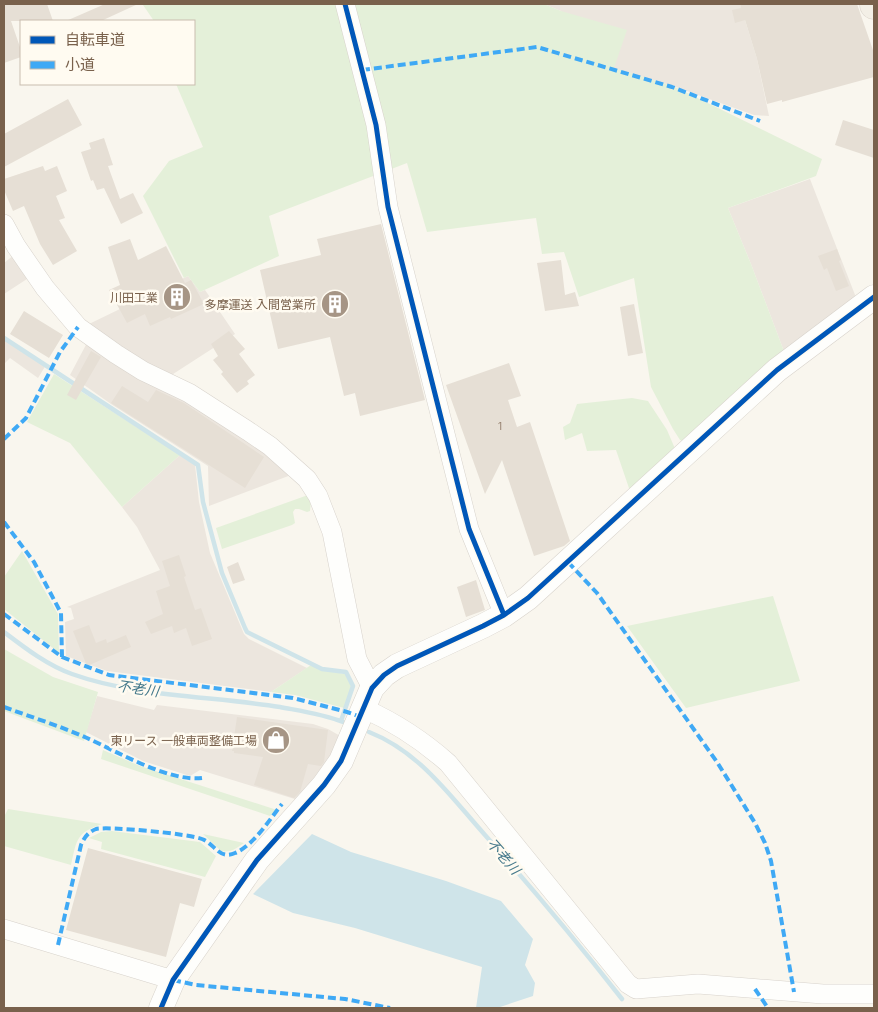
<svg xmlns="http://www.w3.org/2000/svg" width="878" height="1012" font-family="Inter,'Noto Sans JP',sans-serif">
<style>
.industrial{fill:#ece6de}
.green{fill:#e4f0d9}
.water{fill:#cfe4e9}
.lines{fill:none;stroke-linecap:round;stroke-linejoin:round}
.stream{stroke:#cfe4e9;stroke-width:4.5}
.building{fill:#e6dfd5}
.minor-casing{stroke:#d8d3cc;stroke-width:20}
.tertiary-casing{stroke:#d8d3cc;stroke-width:25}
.primary-casing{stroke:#dad3cb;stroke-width:29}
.minor{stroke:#fefefc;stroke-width:19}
.tertiary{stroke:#fefefc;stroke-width:24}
.primary{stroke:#f3efe6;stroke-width:28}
.quiet{stroke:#3fa9f5;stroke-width:4;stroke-dasharray:8 4;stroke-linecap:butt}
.cycleway-casing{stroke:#fffbf1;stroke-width:8}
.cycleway{stroke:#0057b8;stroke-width:5}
.labels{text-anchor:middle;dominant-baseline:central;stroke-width:5;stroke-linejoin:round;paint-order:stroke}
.number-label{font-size:10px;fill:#968270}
.poi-label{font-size:12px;fill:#79614c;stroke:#fffbf1;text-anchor:end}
.water-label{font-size:14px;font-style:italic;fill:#45798b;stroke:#fffbf1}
</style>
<rect width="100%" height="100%" fill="#f9f6ee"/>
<path class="industrial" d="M544,4H740L757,59L769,116L754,115L673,86L613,68L561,11Z
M810,179L857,300L785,354L751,264L728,208Z
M14,255L30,277L4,294V263Z
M188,276L200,292L205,290L235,334L170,376L134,359L89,324Z
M4,339L46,365L38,378L10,358L4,364Z
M88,341L251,438L291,475L209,506L208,466L111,404L70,375Z
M180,455L195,465L199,502L210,553L244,634L249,639L307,668L271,692L107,671L66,656L65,622L74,619L71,608L67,607L160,570L137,527L122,507Z
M97,696L154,710L157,705L313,724L328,729L342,737L330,761L298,800L200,770L190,776L143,761L86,732Z"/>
<path class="green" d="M145,4H544L561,11L627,30L614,68L673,86L822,159L816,176L728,208L751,264L785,354L686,442L680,440L673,429L651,387L634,278L579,297L564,252L542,254L536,218L427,232L407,163L269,216L279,256L200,292L188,276L184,278L143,196L169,161L203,147L176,84H194V21H154L143,5Z
M54,374L180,455L122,507L70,443L27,422Z
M632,398L648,401L667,430L676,451L631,494L616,450L587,451L582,433L565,440L563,427L570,423L577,404Z
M308,495L311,501L310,511L307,512L299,509H295L293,512L295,523L292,525L222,549L216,528Z
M22,551L58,614L59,653L4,609V577Z
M773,596L800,681L686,708L627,626Z
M4,649L53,677L98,692L84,741L4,711Z
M311,665L322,670L345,674L352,687L344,708L295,695L271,692Z
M103,750L140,766L277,810L270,816L101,759Z
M8,809L102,824C76,833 77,839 71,865L4,846V817Z
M112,831L200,842L216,856L205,877L101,849L102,842L89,838L101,832Z
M203,834L244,843C237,848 231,853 221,851Z"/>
<path class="water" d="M312,834L351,852L446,881L501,901L533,939L525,965L535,983L533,996L497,1008H476L482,967L355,928L293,913L253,894Z"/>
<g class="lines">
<path class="stream" d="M4,338L198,465L203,502L222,573L245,628L247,632L322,669L346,672L353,686L341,721
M4,632C25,648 47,665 72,674C136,697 212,696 280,707C301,711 323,714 343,722
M369,732C420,752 450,796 485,835C532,888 578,943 622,999"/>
</g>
<path class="building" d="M4,4H47L53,21H11L21,50V57L4,63Z
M105,4H138L101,21H66Z
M740,4H857L874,53V77L782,102V100L767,104L757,59L745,20L735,23L732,10L741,8Z
M68,99L82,125L4,167V134Z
M843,120L874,130V158L835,145Z
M104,138L113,165L108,166L120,199L133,193L143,213L121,224L104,188L97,190L93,180L91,181L81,152L91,149L89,143Z
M43,166L45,171L57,166L67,191L56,196L65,218L59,220L77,251L53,265L40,244L24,206L13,211L4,190V179Z
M381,224L425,400L360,416L355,393L344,396L330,337L278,349L260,270L321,255L317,239Z
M130,239L138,260L166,246L185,283L191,280L204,304L171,319L170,317L150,326L145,314L127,323L109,290L120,285L108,247Z
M837,249L841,260L839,261L849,286L836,291L827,268L824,270L818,256Z
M561,260L565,295L575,292L579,306L545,311L537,263Z
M634,304L643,353L628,356L620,307Z
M24,311L63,335L49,358L10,334Z
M229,331L245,349L239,354L255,375L247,381L249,384L237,393L221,374L223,372L213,360L218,356L211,344Z
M91,351L101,357L76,400L67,395Z
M509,363L521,396L508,400L517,427L530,422L570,541L564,546L534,556L502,460L485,494L446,385Z
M122,386L148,402L156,390L184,403L264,457L245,488L111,403Z
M179,555L186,576L184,577L195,610L201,608L212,639L192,646L186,628L174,633L172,626L151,634L145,622L163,614L156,591L170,586L162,561Z
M238,562L245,580L233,584L227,567Z
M476,580L485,610L466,617L457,587Z
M89,625L96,643L106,639L107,643L126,635L131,647L87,666L73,631Z
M237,717L328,730L324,762L321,766L308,764L300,792L294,798L254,785L263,757L234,753V751H232Z
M88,848L202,879L194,907L180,903L166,957L66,930Z"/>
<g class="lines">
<defs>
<path id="minor" d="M345,4L376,125L388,207L469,529L504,615
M4,224L16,246L45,288L78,327L116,354L143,371L189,393L248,431L270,446L307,479L318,496L332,532L357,659L372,688
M365,709C396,723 422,740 448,763L628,984L636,989L698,984L823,994H874
M4,929L173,980"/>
<path id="tertiary" d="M161,1008L173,980L257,860L324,785L341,761L372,688L384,675L397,666L483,626L504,615L528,598L777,370L874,297"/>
<path id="primary" d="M874,4V5"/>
</defs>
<use href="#minor" class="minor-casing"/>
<use href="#tertiary" class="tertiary-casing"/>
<use href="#primary" class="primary-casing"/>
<use href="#minor" class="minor"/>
<use href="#tertiary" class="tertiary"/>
<use href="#primary" class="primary"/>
<path class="quiet" d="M362,70L537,47L672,87L760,121
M4,439L26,418L60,352L78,327
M4,522L34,562L61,613L62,657
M568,562L597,593L717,762L755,823L765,843L771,861L794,992
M4,614L62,657L109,675L293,698L347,712L361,717
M4,707C31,717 60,726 87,738C118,752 169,782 202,778
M58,945L81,845C84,838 88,832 96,829C108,826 191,834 202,839C215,844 219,860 235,853C253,846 270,819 282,804
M173,980L196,985L345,999L390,1008
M755,989L768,1008"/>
<defs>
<path id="cycleway" d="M345,4L376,125L388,207L469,529L504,615
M161,1008L173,980L257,860L324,785L341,761L372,688L384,675L397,666L483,626L504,615L528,598L777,370L874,297"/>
</defs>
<use href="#cycleway" class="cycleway-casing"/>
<use href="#cycleway" class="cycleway"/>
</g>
<defs>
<symbol id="building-disc" viewBox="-11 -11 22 22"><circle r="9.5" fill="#a69585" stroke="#fffbf1"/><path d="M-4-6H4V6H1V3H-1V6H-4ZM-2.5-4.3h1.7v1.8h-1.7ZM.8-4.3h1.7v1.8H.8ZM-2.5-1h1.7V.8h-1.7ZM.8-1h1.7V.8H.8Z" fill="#fff"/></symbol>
<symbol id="shop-disc" viewBox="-11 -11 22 22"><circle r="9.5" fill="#a69585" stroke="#fffbf1"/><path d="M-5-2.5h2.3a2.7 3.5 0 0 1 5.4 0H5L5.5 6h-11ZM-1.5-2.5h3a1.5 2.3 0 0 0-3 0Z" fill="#fff"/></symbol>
</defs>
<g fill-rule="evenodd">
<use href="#building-disc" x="161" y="281" width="32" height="32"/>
<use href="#building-disc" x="319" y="288" width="32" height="32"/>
<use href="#shop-disc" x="260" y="724" width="32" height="32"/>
</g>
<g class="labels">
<g class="number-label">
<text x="500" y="426">1</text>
</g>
<g class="poi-label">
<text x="158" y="297">川田工業</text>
<text x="316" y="304">多摩運送 入間営業所</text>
<text x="257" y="740">東リース 一般車両整備工場</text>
</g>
<g class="water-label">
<text transform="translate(138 688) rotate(8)">不老川</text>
<text transform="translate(504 856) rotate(49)">不老川</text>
</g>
</g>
<rect width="878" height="1012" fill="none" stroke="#79614c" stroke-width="10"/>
<rect x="20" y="20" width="175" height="65" fill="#fffbf1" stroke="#c9bdaf"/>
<rect x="30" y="36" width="25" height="8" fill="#0057b8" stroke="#c9bdaf"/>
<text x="65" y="45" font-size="15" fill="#79614c">自転車道</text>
<rect x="30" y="61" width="25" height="8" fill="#3fa9f5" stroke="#c9bdaf"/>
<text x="65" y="70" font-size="15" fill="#79614c">小道</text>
</svg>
